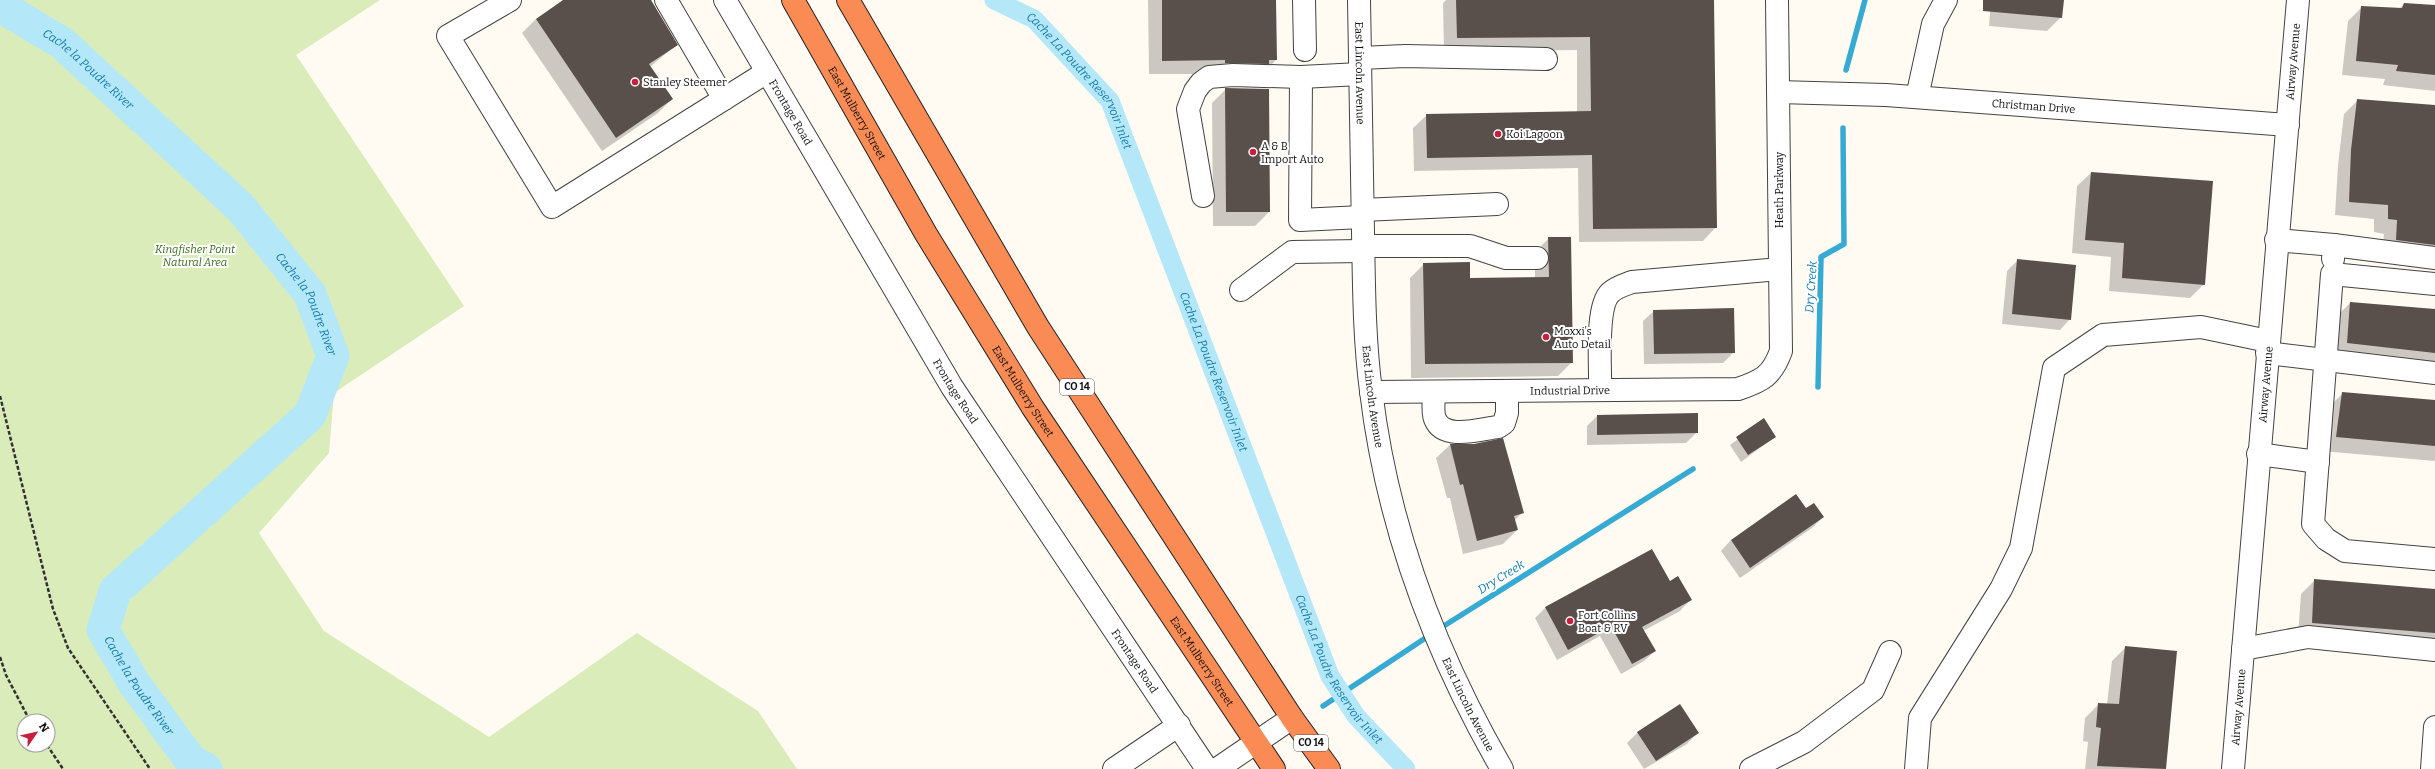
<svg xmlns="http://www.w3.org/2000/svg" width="2435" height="769" font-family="Bitter,serif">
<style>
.green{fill:#daecb9;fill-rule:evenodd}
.shadow{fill:#0003}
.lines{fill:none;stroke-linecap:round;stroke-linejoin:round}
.stream{stroke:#37aad4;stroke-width:5.5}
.canal{stroke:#b4e8f9;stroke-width:19}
.river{stroke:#b4e8f9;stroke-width:33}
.building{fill:#594f4b}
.minor-casing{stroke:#434343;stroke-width:24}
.highway-casing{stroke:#212121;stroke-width:24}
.path{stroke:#323232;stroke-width:2.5;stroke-dasharray:4 2;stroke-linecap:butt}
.minor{stroke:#fff;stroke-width:22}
.highway{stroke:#fb8b54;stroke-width:22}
.poi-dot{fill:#c81f3d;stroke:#fff;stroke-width:1.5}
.labels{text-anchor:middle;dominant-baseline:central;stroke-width:4;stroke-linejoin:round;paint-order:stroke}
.shield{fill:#fff;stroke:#585858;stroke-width:1}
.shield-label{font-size:10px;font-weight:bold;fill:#101010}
.street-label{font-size:11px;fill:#101010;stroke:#fff}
.poi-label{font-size:11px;fill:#101010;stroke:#fff;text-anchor:start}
.park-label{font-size:11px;font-style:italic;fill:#376c1b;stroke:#fff}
.water-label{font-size:12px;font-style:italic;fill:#117ba9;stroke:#fff}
</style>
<rect width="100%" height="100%" fill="#fffbf2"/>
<path class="green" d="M0,0H380L296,55L464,306L334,393L329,453L259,533L324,631L489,737L637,633L758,711L797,769H0ZM24,721H48V745H24Z"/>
<path class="shadow" d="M565,0H648L676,45L650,67L672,99L658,113L602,151L522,33L536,19Z
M1148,0H1275L1276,60L1262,74H1149Z
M1446,0H1713L1716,227L1703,241L1579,242L1578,168L1414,171L1413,128L1427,115L1577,112V50L1444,52L1443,3Z
M1991,0H2063L2061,17L2047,31L1989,26Z
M2404,4L2435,6V91L2383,85L2385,79L2342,75L2348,21L2362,7L2399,9Z
M1226,89L1269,212L1255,226H1213L1212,103Z
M2358,100L2435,106V261L2382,254L2384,234L2374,232V219L2335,215L2338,165L2344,114Z
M2091,173L2212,182L2204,284L2190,298L2109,291L2111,257L2072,253L2077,186Z
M1549,238L1572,362L1558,376L1411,378L1410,278L1424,264L1469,279L1535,278V252Z
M2018,260L2070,319L2060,330L2002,324L2007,271Z
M2350,303L2435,310V368L2333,357L2337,316Z
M1654,311L1734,352L1723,363L1644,364L1643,321Z
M2343,393L2435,401V461L2322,451L2329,407Z
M1597,416L1697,432L1686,443L1587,445V426Z
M1764,420L1775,437L1741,462L1730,445Z
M1450,445L1523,512L1514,521L1517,530L1503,544L1463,554L1450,498H1447L1436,458Z
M1806,509L1823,517L1812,528L1740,578L1721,551L1731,540Z
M1652,550L1670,582L1690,600L1680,611L1643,631L1655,651L1644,661L1621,674L1600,636L1557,660L1535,618L1545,608Z
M2315,580L2435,590V647L2298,636L2301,594Z
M2126,647L2176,652L2165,769H2085L2088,742L2083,741L2085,718L2099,704H2107L2112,661Z
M1638,732L1697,733L1687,744L1644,769L1627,743Z"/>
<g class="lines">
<path class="stream" d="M1846,70L1865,0
M1818,387L1821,257L1844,244L1843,128
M1439,629L1693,469
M1323,706L1430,635"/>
<path class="canal" id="s1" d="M994,0L1034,19L1110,101L1330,676L1356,716L1406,769"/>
<path class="river" id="s2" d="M0,6L62,43L240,207L310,294L333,356L310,415L115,591L103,630L134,683L191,761L206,769"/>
</g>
<path class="building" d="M563,0H651L678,45L649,64L673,99L616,138L536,19Z
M1162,0H1276L1277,60H1269V64L1225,63V60L1162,61Z
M1456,0H1714L1717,228L1593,229L1592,155L1427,158L1426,114L1591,111L1590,37L1457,38Z
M1983,0H2064L2062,18L1983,11Z
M2404,3L2435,5V75L2396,71L2398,65L2356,61L2361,6L2402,8Z
M1225,88L1269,89L1270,212H1226Z
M2357,99L2435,105V245L2396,240L2397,220L2388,219V205L2349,202L2351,150Z
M2091,172L2213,181L2205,285L2122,278L2124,243L2085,240Z
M1548,237H1571L1573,363L1425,364L1423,263L1470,262V278L1549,277Z
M2017,259L2076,265L2071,320L2012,314Z
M2350,302L2435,309V353L2347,343Z
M1734,308L1735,353L1654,354L1653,310Z
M2342,392L2435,400V446L2336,437Z
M1698,413V433L1597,435V415Z
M1764,418L1776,437L1748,455L1736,437Z
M1503,438L1524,513L1514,516L1518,530L1477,541L1463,484L1460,485L1450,444H1474Z
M1796,494L1806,508L1814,503L1824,517L1750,568L1731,540Z
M1652,549L1670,581L1678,576L1692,600L1642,627L1656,651L1632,664L1611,626L1568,650L1545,607Z
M2314,579L2435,589V633L2312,623Z
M2125,646L2177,651L2166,769L2097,766L2101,728L2096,727L2098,703L2119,704Z
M1680,704L1699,733L1656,761L1637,732Z"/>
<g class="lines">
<defs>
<g id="minor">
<path d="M510,0L448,36L552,207L767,72"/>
<path d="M666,0L724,99"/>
<path id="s3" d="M725,0L952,387L1207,769"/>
<path d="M1304,0L1305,50"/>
<path id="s4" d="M1359,0C1360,77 1361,154 1363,232C1364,285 1364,338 1371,391C1387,525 1435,653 1502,769"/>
<path d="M1360,58L1405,56L1546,59"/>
<path d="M1360,74L1301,77L1300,220L1362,217"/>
<path id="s5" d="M1778,92L1886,95L2288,125"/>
<path d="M1917,97L1933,24L1946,0"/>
<path d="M1203,196L1188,109L1195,91L1201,83L1209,77L1233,75L1301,77"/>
<path d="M1362,210L1497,204"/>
<path d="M2276,240L2334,245L2333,259"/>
<path d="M2334,245L2435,258"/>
<path d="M1363,246H1470L1506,258H1537"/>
<path d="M2435,284L2332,274L2313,524L2326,539L2345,551L2435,559"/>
<path d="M1241,290L1292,252L1363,251"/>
<path d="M2267,353L2435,373"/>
<path d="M1600,390C1601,368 1595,308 1610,293C1616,287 1624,285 1632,282L1780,269"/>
<path id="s6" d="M1371,392L1738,389C1762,381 1772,376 1781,351L1777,0"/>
<path d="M1434,392C1434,399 1432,412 1435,419C1444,441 1480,429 1498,427L1504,423L1507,413V391"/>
<path d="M2258,454L2318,462"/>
<path d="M2243,649L2308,637L2435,650"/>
<path d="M1114,769L1179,725"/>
<path d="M1217,769L1292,718"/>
<path d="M1751,769L1804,742L1873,690L1890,652"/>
<path d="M1916,769L1920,718L2001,589L2021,548L2054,368L2103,335L2201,327L2268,341"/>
<path id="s7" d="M2233,769L2298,0"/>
<path d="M2432,769L2435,727"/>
</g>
<g id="highway">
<path id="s8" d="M793,0L926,234L1033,408L1274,769"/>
<path d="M848,0L1038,327L1292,718L1329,769"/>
</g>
</defs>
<use href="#minor" class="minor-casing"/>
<use href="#highway" class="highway-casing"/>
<path class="path" d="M0,396L53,609L68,648L150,769
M0,657L6,675L30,721
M47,745L63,769"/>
<use href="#minor" class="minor"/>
<use href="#highway" class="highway"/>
</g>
<g class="poi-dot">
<circle cx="635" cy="82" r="4"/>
<circle cx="1498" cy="134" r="4"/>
<circle cx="1253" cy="152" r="4"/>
<circle cx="1546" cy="337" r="4"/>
<circle cx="1570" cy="621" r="4"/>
</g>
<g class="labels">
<g class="shield">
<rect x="1060" y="379" width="34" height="16" rx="3"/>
<rect x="1294" y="735" width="34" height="16" rx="3"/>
</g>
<g class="shield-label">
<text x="1077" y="387">CO 14</text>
<text x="1311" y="743">CO 14</text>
</g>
<g class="street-label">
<text stroke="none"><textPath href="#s7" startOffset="710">Airway Avenue</textPath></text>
<text stroke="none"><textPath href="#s4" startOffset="73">East Lincoln Avenue</textPath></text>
<text stroke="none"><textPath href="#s5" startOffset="256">Christman Drive</textPath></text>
<text stroke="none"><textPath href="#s8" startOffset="130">East Mulberry Street</textPath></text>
<text stroke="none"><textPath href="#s3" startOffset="130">Frontage Road</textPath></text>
<text transform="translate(1779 190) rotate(-90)">Heath Parkway</text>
<text stroke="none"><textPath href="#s7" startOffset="386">Airway Avenue</textPath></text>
<text stroke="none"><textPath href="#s6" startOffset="199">Industrial Drive</textPath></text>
<text stroke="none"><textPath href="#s3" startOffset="454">Frontage Road</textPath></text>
<text stroke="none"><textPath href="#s8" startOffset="454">East Mulberry Street</textPath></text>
<text stroke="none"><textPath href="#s4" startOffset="397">East Lincoln Avenue</textPath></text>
<text stroke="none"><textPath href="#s3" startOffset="778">Frontage Road</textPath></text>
<text stroke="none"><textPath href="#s8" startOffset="778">East Mulberry Street</textPath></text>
<text stroke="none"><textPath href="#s4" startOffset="721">East Lincoln Avenue</textPath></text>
<text stroke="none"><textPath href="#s7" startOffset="62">Airway Avenue</textPath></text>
</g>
<g class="poi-label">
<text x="643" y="82">Stanley Steemer</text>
<text x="1506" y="134">Koi Lagoon</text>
<text x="1261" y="146">A &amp; B<tspan x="1261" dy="13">Import Auto</tspan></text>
<text x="1554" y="331">Moxxi's<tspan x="1554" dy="13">Auto Detail</tspan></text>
<text x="1578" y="615">Fort Collins<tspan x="1578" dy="13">Boat &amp; RV</tspan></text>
</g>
<g class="park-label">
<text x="195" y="249">Kingfisher Point<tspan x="195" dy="13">Natural Area</tspan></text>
</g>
<g class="water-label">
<text stroke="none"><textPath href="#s2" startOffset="109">Cache la Poudre River</textPath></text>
<text stroke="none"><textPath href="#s1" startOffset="122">Cache La Poudre Reservoir Inlet</textPath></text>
<text transform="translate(1811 287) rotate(-86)">Dry Creek</text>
<text stroke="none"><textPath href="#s2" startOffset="433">Cache la Poudre River</textPath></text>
<text stroke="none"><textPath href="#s1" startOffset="446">Cache La Poudre Reservoir Inlet</textPath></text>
<text transform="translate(1501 577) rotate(-32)">Dry Creek</text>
<text stroke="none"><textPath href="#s1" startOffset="770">Cache La Poudre Reservoir Inlet</textPath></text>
<text stroke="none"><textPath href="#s2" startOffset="925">Cache la Poudre River</textPath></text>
</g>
</g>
<g transform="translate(36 733) rotate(56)"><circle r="19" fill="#ffffff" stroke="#9f9f9f"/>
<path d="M0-3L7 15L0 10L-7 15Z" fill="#c81f3d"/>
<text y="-6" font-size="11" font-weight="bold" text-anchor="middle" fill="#101010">N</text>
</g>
</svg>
